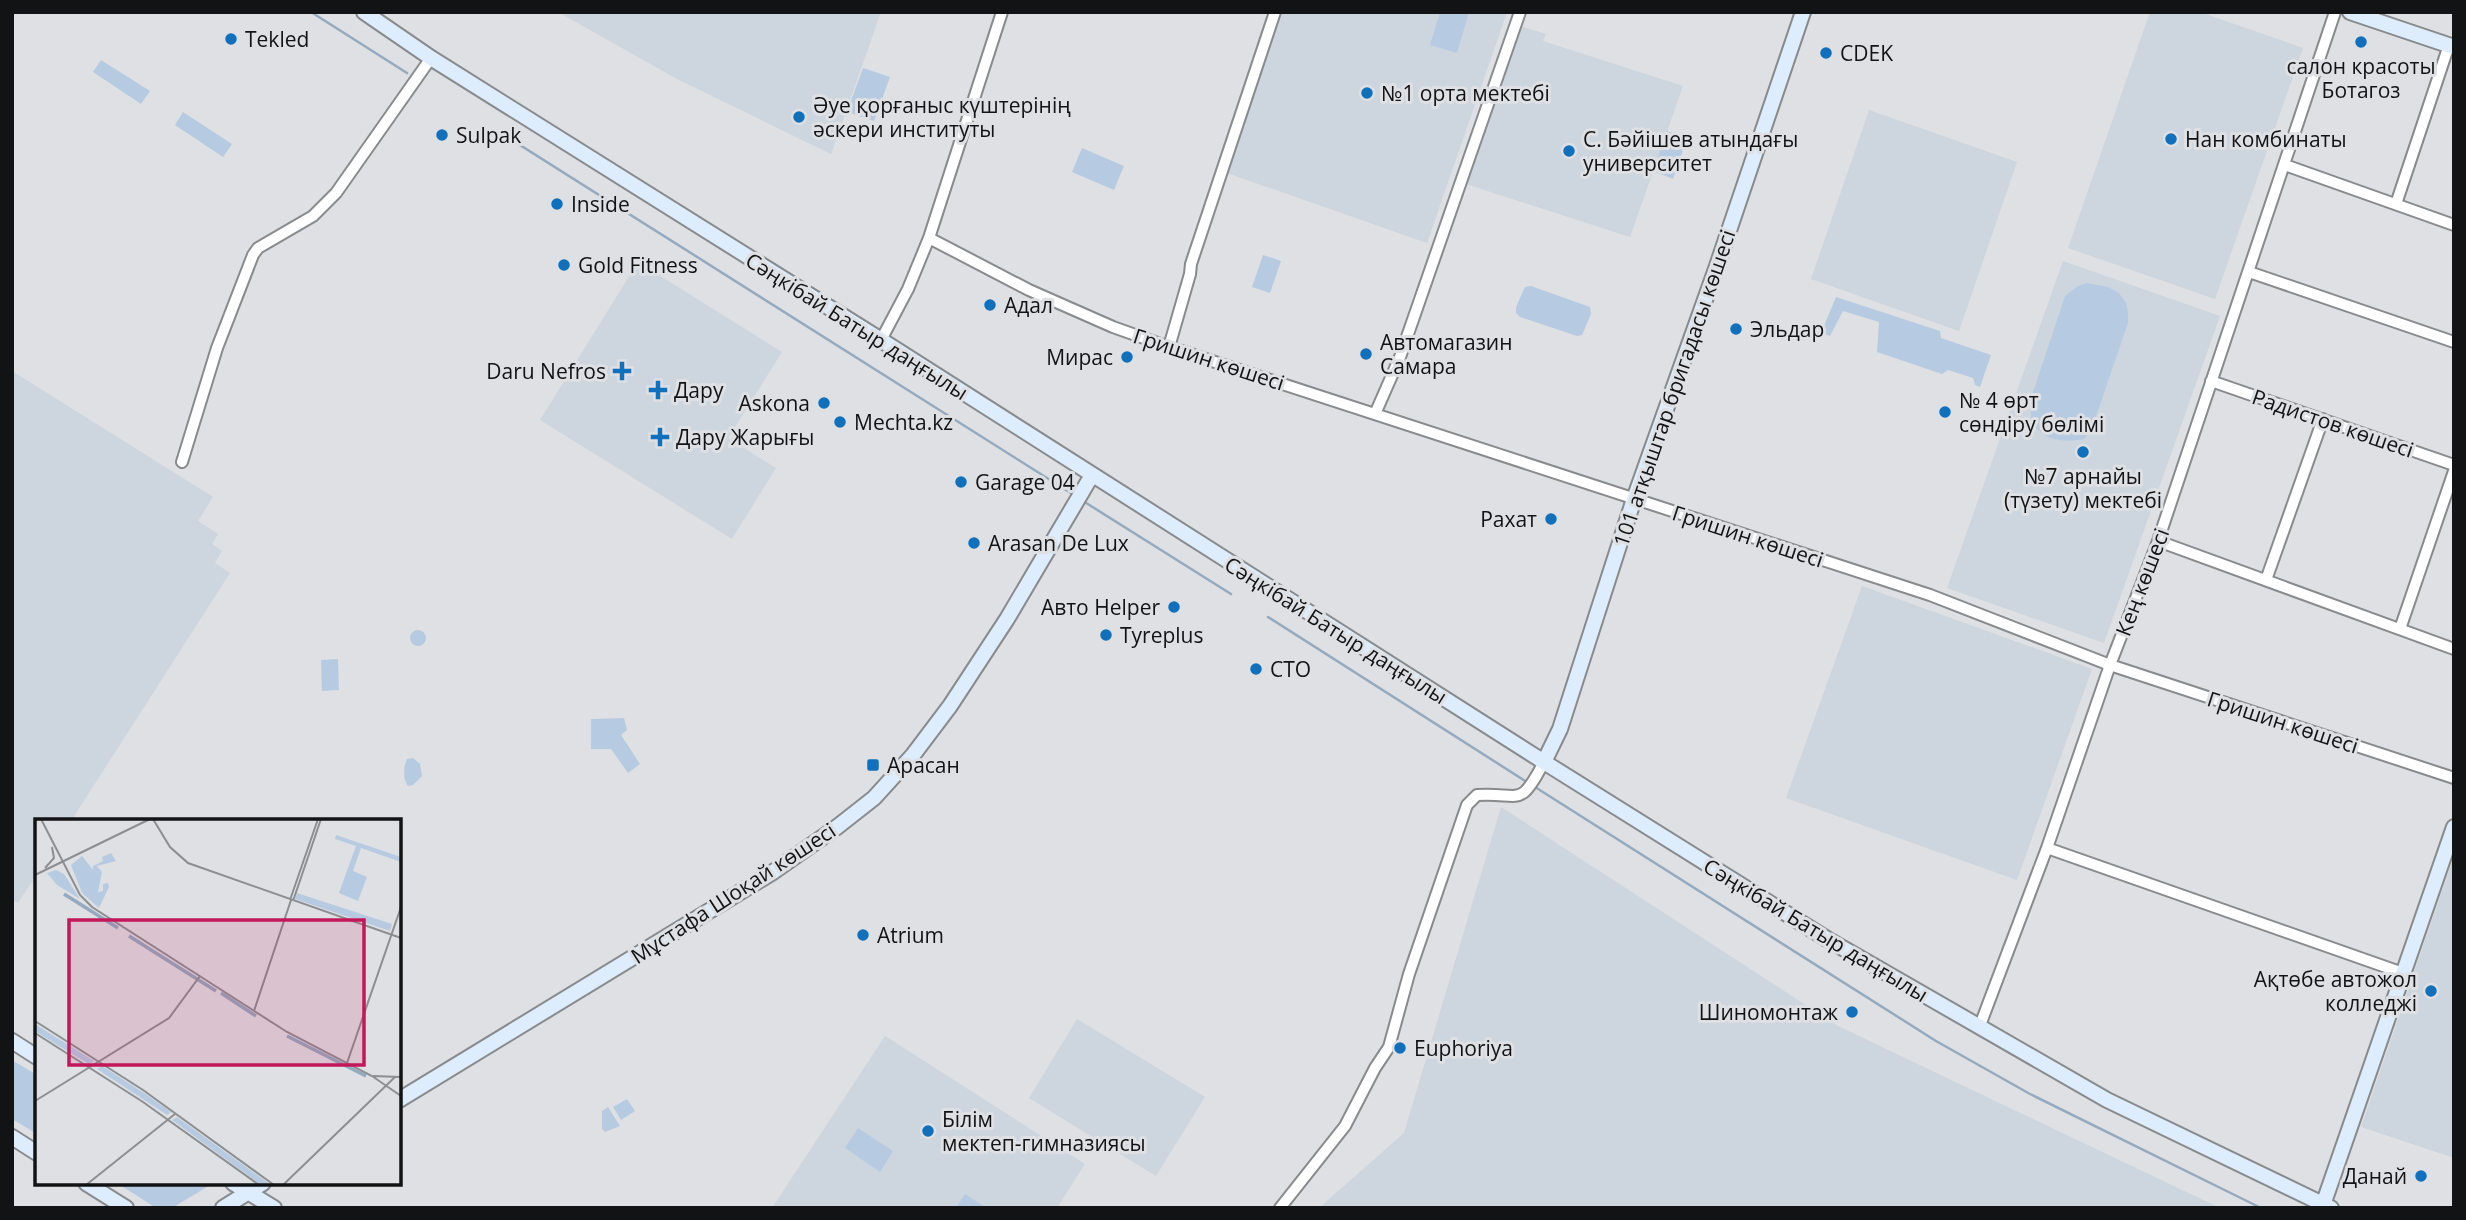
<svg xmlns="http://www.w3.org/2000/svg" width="2466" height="1220" font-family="'Open Sans',sans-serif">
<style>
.built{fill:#cdd5de}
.green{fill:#b6cbe2}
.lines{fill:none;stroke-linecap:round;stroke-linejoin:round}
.stream{stroke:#94aac0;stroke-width:2.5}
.street-casing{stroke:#888a8c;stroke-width:14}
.secondary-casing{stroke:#888a8c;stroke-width:18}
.street{stroke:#fff;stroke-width:10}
.secondary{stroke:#ddedfd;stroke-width:14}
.poi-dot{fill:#1070bc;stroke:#dee0e3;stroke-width:2.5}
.labels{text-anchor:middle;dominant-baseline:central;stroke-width:6;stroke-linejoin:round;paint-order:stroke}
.poi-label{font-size:21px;fill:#121314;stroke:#dee0e3;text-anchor:start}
.street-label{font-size:21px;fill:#121314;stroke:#dee0e3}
.inset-river{fill:none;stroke:#94aac0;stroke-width:3.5}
.inset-road{fill:none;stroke:#8c8e90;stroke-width:2}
.view{fill:#c2185b;fill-opacity:0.15;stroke:#c2185b;stroke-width:3.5}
.inset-edge{fill:none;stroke:#121314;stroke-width:3.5}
</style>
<rect width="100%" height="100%" fill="#dee0e3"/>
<path class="built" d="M558,12H881L831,154L677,79Z
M1283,12H1507L1427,243L1227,173Z
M2150,12H2200L2303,48L2215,299L2068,248Z
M1520,26L1546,34L1543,41L1683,86L1630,237L1466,184Z
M1869,110L2017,162L1959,331L1811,279Z
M2063,261L2220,316L2104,643L1947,588Z
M638,262L782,352L728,438L776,468L732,539L540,420Z
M12,371L213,497L198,521L218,534L212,544L222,551L215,563L230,573L71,821H37V874L18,903L12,900Z
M1862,586L2092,669L2017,880L1786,798Z
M1501,807L1838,1026L2220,1208H1319L1404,1133Z
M2454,856V1158L2361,1127Z
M1077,1019L1205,1097L1156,1176L1029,1098Z
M885,1036L1085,1164L1057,1208H772Z"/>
<path class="green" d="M1440,12H1469L1457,53L1430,45Z
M101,60L150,91L141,104L93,72Z
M863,68L890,77L874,121L847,112Z
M183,112L232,144L223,157L175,125Z
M1667,131L1687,138L1673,179L1653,171Z
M1082,148L1124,166L1114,190L1072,172Z
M1263,255L1281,261L1270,293L1252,287Z
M2087,283L2108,287L2119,293L2126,303L2128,312V323L2091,431L2084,439C2051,445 2026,434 2031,398L2065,296L2078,286Z
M1531,286L1590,307L1591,314L1582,335L1577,336L1520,317L1516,313V307L1525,287Z
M1836,297L1940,331L1941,338L1991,355L1980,387L1975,385L1973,378L1948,370L1942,374L1877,352L1879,322L1843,311L1830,336L1821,333Z
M410 638a8 8 0 1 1 16 0a8 8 0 1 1-16 0Z
M338,659L339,690L322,691L321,660Z
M624,718L627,730L621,735L640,764L628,773L611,749H591V719Z
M413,758L420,764L422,776L413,785L408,786C403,780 403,767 407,759Z
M12,1060L37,1075V1134L12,1119Z
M627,1099L635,1111L621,1120L613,1107Z
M608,1107L620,1126L605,1132L602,1129V1111Z
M858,1128L893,1151L880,1172L845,1148Z
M117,1183H211L212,1184L172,1208H156Z
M965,1194L987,1208H956Z"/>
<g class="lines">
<path class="stream" d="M311,12L407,73
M504,135L1074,495
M1083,501L1231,594
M1268,617L1530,784
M1535,787L1936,1041L2030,1094L2261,1208"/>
<defs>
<path id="street" d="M2285,165L2454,225
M2396,204L2449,45
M929,238L1029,290L1113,327L1169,347L1930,595L2110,665L2454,778
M2249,272L2454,342
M881,340L908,289L929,238L1002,12
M1169,347L1190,274L1191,264L1275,12
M2211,381L2454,465
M1375,414L1400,357L1520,12
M182,462L217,348L253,255L258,248L313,216L336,193L431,58
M2158,541L2454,649
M2266,580L2323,419
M2400,629L2454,471
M2047,848L2403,973
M1979,1028L2047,848L2110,665L2158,541L2335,12
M1280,1208L1345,1126L1375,1068L1389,1047L1409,974L1467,805L1477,795C1521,792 1519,810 1544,762"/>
<path id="secondary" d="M364,12L431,58L881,340L1544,762L1827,939L2107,1100L2331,1208
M2350,12L2454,47
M1544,762L1560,729L1634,499L1717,266L1803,12
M12,1041L37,1057
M399,1100L773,872L837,827L874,798L913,755L950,706L1007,619L1092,475
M12,1137L37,1153
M86,1183L126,1208
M233,1183L274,1208
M2323,1205L2454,827
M223,1208L263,1183"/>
</defs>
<use href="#street" class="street-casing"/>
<use href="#secondary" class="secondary-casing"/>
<use href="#street" class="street"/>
<use href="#secondary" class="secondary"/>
</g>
<g class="poi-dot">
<circle cx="231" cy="39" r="7"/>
<circle cx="2361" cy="42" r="7"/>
<circle cx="1826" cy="53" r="7"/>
<circle cx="1367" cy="93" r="7"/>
<circle cx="799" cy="117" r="7"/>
<circle cx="442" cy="135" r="7"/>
<circle cx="2171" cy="139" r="7"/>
<circle cx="1569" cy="151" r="7"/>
<circle cx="557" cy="204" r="7"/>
<circle cx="564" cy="265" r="7"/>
<circle cx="990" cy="305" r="7"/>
<circle cx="1736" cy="329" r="7"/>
<circle cx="1366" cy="354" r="7"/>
<circle cx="1127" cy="357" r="7"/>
<path d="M618.5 360.5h7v7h7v7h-7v7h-7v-7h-7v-7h7z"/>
<path d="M654.5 379.5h7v7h7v7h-7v7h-7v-7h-7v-7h7z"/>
<circle cx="824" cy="403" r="7"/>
<circle cx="1945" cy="412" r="7"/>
<circle cx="840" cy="422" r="7"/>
<path d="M656.5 426.5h7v7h7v7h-7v7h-7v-7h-7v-7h7z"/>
<circle cx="2083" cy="452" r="7"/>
<circle cx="961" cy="482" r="7"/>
<circle cx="1551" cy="519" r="7"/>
<circle cx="974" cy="543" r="7"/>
<circle cx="1174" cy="607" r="7"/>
<circle cx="1106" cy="635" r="7"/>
<circle cx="1256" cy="669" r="7"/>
<rect x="866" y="758" width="14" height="14" rx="3.5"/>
<circle cx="863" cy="935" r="7"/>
<circle cx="2431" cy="991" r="7"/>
<circle cx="1852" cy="1012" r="7"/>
<circle cx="1400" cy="1048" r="7"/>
<circle cx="928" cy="1131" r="7"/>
<circle cx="2421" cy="1176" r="7"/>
</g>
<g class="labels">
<g class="poi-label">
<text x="245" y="39">Тekled</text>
<text x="1840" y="53">CDEK</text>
<text x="2361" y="66" text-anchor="middle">салон красоты<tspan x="2361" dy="24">Ботагоз</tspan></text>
<text x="1381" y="93">№1 орта мектебі</text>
<text x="813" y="105">Әуе қорғаныс күштерінің<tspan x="813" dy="24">әскери институты</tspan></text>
<text x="456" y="135">Sulpak</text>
<text x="1583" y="139">С. Бәйішев атындағы<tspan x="1583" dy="24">университет</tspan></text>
<text x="2185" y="139">Нан комбинаты</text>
<text x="571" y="204">Inside</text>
<text x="578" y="265">Gold Fitness</text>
<text x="1004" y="305">Адал</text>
<text x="1750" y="329">Эльдар</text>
<text x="1380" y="342">Автомагазин<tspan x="1380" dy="24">Самара</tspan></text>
<text x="1113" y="357" text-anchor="end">Мирас</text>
<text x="606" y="371" text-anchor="end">Daru Nefros</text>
<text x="674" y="390">Дару</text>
<text x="1959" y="400">№ 4 өрт<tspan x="1959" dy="24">сөндіру бөлімі</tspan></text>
<text x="810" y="403" text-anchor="end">Askona</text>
<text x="854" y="422">Mechta.kz</text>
<text x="676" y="437">Дару Жарығы</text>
<text x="2083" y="476" text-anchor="middle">№7 арнайы<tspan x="2083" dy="24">(түзету) мектебі</tspan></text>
<text x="975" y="482">Garage 04</text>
<text x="1537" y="519" text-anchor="end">Рахат</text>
<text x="988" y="543">Arasan De Lux</text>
<text x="1160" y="607" text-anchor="end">Авто Helper</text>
<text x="1120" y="635">Tyreplus</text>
<text x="1270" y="669">СТО</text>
<text x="887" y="765">Арасан</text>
<text x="877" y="935">Atrium</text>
<text x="2417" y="979" text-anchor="end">Ақтөбе автожол<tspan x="2417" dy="24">колледжі</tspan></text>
<text x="1838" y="1012" text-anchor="end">Шиномонтаж</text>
<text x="1414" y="1048">Euphoriya</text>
<text x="942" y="1119">Білім<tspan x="942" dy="24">мектеп-гимназиясы</tspan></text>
<text x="2407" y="1176" text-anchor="end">Данай</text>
</g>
<g class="street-label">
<text transform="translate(857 326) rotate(32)">Сәңкібай Батыр даңғылы</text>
<text transform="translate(1209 359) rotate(18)">Гришин көшесі</text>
<text transform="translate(1674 388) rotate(-71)">101 атқыштар бригадасы көшесі</text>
<text transform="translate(2333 423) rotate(19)">Радистов көшесі</text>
<text transform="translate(1748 536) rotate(18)">Гришин көшесі</text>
<text transform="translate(2142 582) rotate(-69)">Кең көшесі</text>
<text transform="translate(1336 630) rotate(32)">Сәңкібай Батыр даңғылы</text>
<text transform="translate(2283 722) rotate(18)">Гришин көшесі</text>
<text transform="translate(733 893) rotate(-33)">Мұстафа Шоқай көшесі</text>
<text transform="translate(1816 930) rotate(31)">Сәңкібай Батыр даңғылы</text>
</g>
</g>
<g transform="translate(35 819)">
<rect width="366" height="366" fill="#dee0e3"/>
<path d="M301,16L366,38V43L326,29L318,52L332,58L323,82L304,74L321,27L300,20ZM76,34L81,42L62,47L67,53L63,73L68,72V65L73,64L74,68L64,89L47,74L36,46L47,37L58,51V47L68,42L67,38ZM21,51L29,55L45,80L22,66L12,54ZM262,74L357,105L355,112L260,80ZM0,204L3,207L59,242L54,245L24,227L0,212ZM67,247L109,274L136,293L132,296L62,250ZM142,298L236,366H226L137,301Z" fill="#b6cbe2"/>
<path class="inset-river" d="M29,75L83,109M94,117L181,172M186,174L221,197M252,217L331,257"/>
<path class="inset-road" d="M6,0L45,76L57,88L252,213L337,257L366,277M118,0L135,28L153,44L366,119M10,49L19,39L17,28M0,56L115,0M255,81L283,0M258,82L286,0M219,192L256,81M0,202L108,271L239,366M0,214L108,283L224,366M312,244L366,88M338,257L366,258M0,282L134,199L165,157M51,366L140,295M248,366L360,258"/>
<path class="view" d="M34,101H329V246H34Z"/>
<rect width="366" height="366" class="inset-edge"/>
</g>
<rect width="2466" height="1220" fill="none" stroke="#121314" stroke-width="28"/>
</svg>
